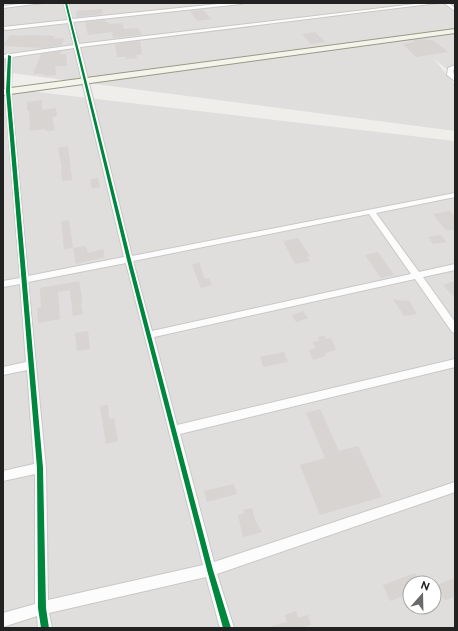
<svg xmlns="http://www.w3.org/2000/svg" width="458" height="631" font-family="Raleway,sans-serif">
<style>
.residential{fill:#dfdedc;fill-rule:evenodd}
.building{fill:#d7d4d2}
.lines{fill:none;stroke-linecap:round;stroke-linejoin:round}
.street-casing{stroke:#c9c8c7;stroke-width:2}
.secondary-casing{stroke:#999a82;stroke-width:2}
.street{fill:#fdfcfc;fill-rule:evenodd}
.secondary{fill:#f4f4ed;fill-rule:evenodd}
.cycleway-casing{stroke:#fff;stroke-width:3}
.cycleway{fill:#00873e;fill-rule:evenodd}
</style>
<rect width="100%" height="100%" fill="#f0eeeb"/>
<path class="residential" d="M3,3H455V76L433,58L455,84V131L3,72Z
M3,88L455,141V628H3ZM410,583H434V607H410Z"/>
<path class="building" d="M102,9L103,14L76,17L77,11Z
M203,10L211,19L197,21L190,11Z
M105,20L106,22H108L109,24L122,23L124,29L138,28L142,35L113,38L112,32L88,35L85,22Z
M315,32L325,42L311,44L302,34Z
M11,35L22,36L24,35L55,36L53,39L64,38L62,45L43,48L3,46V44Z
M424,39L426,40H433L448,52L416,57L403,44L415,42L413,40Z
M140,41L142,54L136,55L137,58L126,59V57H117L115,44Z
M61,51L60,55L66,54L67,66H55L56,75L44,76V74H33L41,54Z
M42,100V110L56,108L57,116L52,117L55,130L46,131V129L30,131L29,111H27V102Z
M68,146L72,180L62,181L61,169H62L58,148Z
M98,178L100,187L92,189L90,179Z
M450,211L455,217V230H446L433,214Z
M69,220L73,248L64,249L61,221Z
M441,235L446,242L433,244L428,237Z
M298,238L310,256L307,257L310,261L295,264L283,241Z
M86,246L88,253L103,249L105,257L76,264L73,248Z
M378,252L394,275L381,278L365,255Z
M199,262L205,279L209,278L212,285L201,288L192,265Z
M79,281L82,297L81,306L83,314L73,316L70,290L58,292L60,319L38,323L37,308L41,307L40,288Z
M455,281V298L443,285Z
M393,299L403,301L409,300L417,314L404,316Z
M303,311L308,318L296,322L292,315Z
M88,331L90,349L77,351L75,333Z
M325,336L326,339L331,338L336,350L325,353L326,356L313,360L309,350L316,348L313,342L319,341L318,337Z
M284,352L288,362L263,367L260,357Z
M108,405L109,419L114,418L118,441L106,444L100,406Z
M320,409L339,451L358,446L382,497L320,515L300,465L325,458L306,413Z
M234,484L237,494L207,502L204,491Z
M252,508L255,520L262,532L243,537L238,515L244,513L243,510Z
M415,573L420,583H410V593L390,601L383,585Z
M455,578V597L445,600L441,594L434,596V586Z
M296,611L298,618L308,615L311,625L301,628H273L272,626L287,622L285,615Z"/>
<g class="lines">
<defs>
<path id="street" d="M27,3H43L3,8V6Z
M64,3H68L72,19L228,3H243L241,4L73,22L79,44L424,3H438L80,47L132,256L455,193V197L376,213L419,272L455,264V270L423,277L455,322V333L452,332L415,279L154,337L177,425L455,359V367L180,434L214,562L455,482V492L217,574L234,628H220L206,577L49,613L52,628H38L37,616L3,627V613L35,604V474L3,481V471L34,464L27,370L3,375V367L26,362L20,284L3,287V281L20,278L5,91L6,58L3,59V55L74,45L68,23L5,30L3,27L68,20ZM74,48L124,257L28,276L11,91L12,57ZM369,214L411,274L152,331L133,261ZM126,263L203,565L48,600L46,468L28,282Z
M444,3H449L455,8V11Z
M455,65V69L453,70L455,81L447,75L448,68Z"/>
<path id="secondary" d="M455,29V33L3,95V89Z"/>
</defs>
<use href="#street" class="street-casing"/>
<use href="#secondary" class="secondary-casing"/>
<use href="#street" class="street"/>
<use href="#secondary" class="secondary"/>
<defs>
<path id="cycleway" d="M65,3H67L131,260L213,570L231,628H223L207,570L127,260Z
M8,55L11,56L10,91L43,468L46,608L49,628H41L38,608L37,468L6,91Z"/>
</defs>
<use href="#cycleway" class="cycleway-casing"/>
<use href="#cycleway" class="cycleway"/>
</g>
<rect width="458" height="631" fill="none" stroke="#222222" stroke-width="8"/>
<g transform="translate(422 595) rotate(20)"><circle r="19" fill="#ffffff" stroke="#a7a7a7"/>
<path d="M0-3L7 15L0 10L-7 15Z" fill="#6a6968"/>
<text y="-6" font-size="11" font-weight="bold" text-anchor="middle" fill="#222222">N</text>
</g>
</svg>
